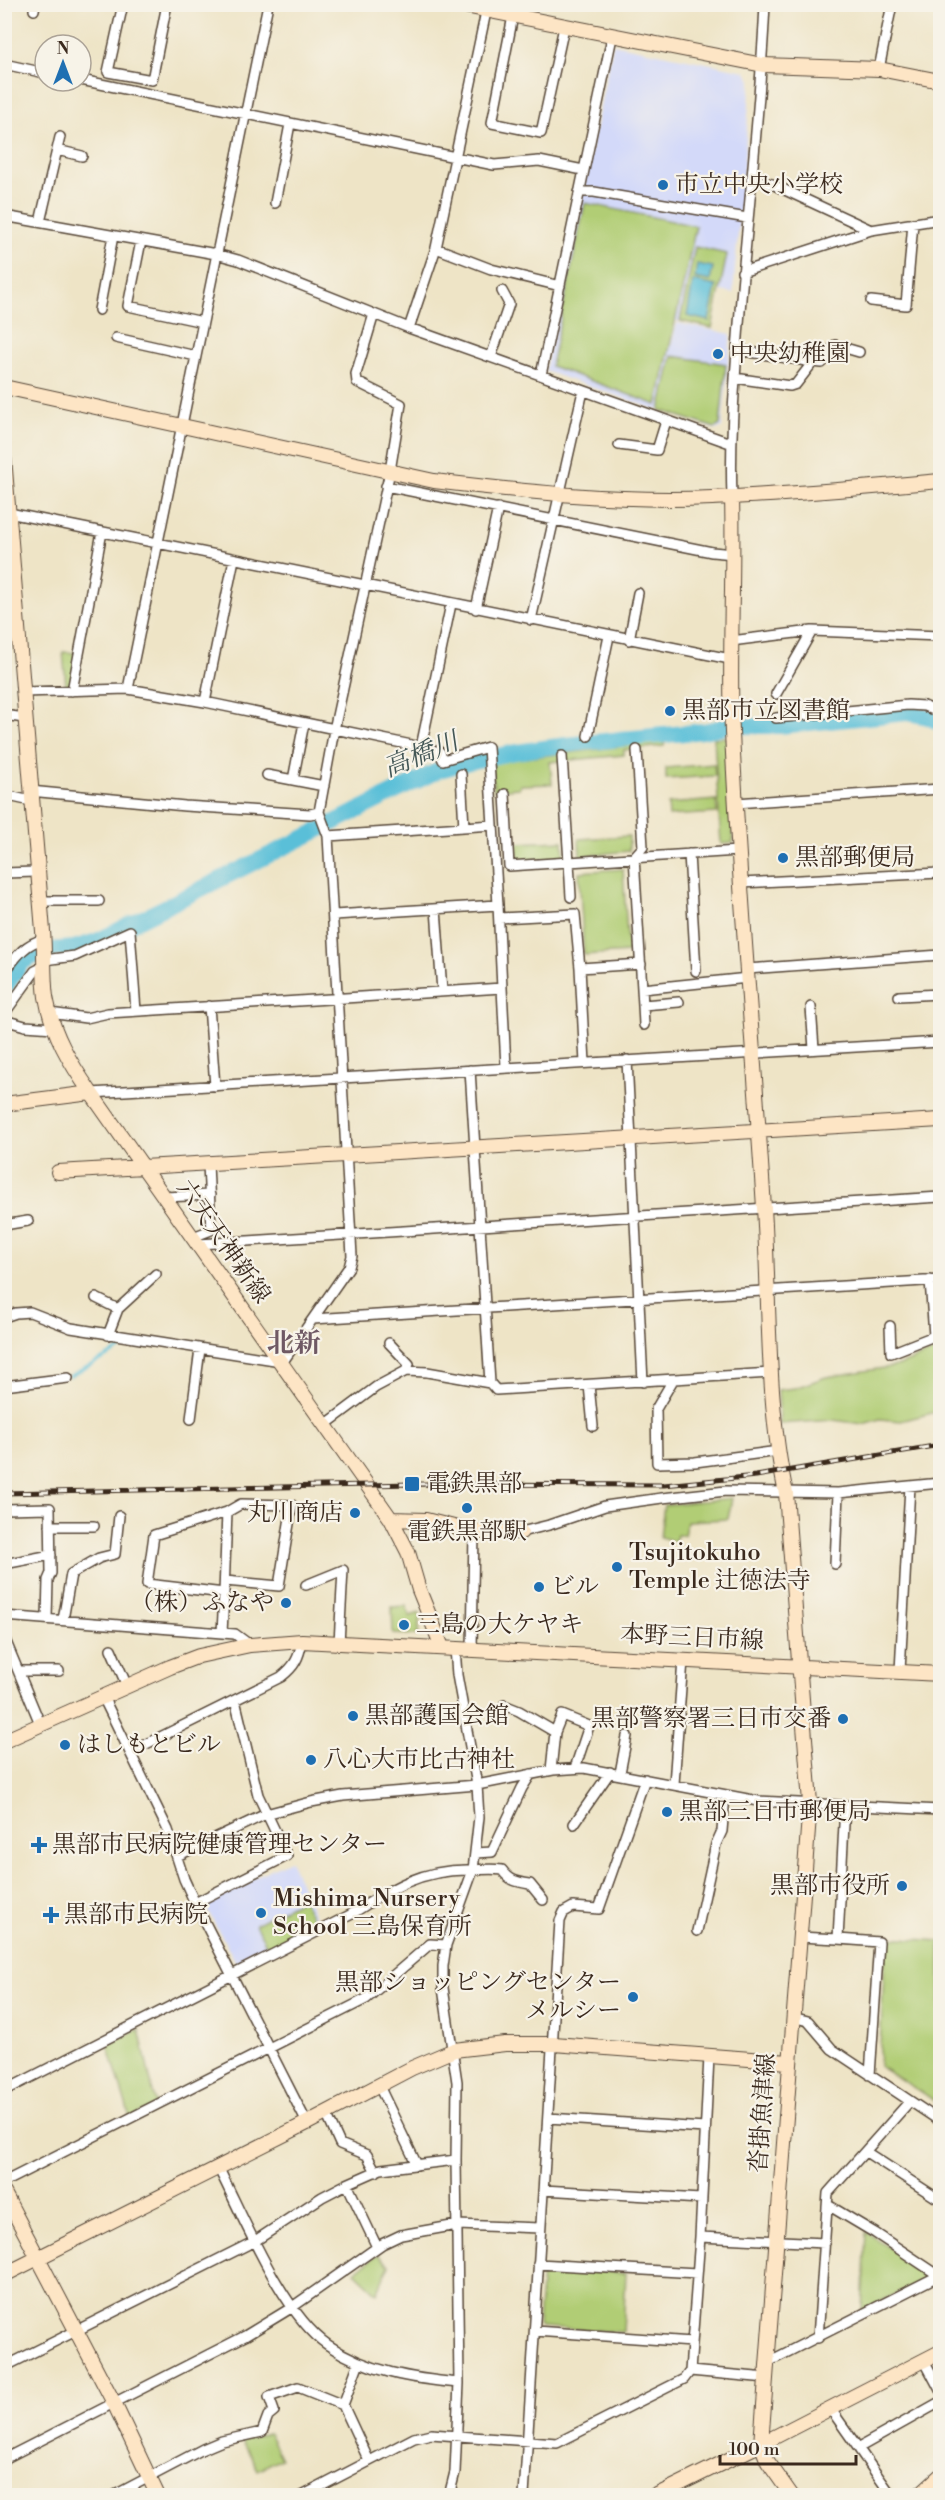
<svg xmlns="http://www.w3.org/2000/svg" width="945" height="2500" font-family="'Libre Bodoni','Noto Serif JP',serif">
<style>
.built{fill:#d3d9f9}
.green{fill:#b1cd74;stroke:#767c49;stroke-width:1.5}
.water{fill:#5abfd8;stroke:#4a747b;stroke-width:1.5}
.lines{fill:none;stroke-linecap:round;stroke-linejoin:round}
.stream{stroke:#5abfd8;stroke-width:3}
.river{stroke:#5abfd8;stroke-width:16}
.street-casing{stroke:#564637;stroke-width:12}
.secondary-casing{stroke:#564637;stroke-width:16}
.street{stroke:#fff;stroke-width:9}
.secondary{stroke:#fde5c5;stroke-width:14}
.rail-casing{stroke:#3b2a1e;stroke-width:5}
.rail{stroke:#f7f3e8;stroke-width:3;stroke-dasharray:9;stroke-linecap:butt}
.poi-dot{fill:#1f6fb2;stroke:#f7f3e8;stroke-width:2}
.labels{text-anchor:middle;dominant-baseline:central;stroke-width:4.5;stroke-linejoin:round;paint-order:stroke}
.poi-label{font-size:24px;fill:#3b2a1e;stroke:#f7f3e8;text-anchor:start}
.street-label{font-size:24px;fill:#3b2a1e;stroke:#f7f3e8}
.water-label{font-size:26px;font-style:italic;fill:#445756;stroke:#f7f3e8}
.quarter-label{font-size:27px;font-weight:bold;fill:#6f5964;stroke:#f7f3e8}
</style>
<rect width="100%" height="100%" fill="#f7f3e8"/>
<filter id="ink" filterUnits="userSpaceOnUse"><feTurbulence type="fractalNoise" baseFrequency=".0167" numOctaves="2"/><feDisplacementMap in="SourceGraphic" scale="12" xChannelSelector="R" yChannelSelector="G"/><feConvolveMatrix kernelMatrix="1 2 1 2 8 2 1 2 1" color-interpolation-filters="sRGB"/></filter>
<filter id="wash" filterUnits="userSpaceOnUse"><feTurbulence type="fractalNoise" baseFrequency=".008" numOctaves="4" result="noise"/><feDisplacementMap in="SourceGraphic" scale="24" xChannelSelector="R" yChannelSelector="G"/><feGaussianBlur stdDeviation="1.35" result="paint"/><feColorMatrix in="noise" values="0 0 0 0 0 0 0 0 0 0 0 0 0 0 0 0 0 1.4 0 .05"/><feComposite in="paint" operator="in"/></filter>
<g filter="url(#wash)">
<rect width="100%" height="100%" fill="#eee4c6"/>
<path class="built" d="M613,44L745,71L751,80L733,293L720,291L712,328L676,321L664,373L677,323L731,334L722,427L716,430L545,371Z
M290,1860L319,1925L239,1968L203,1902Z"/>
<path class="green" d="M585,203L696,226L657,405L551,366Z
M695,247L727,254L712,328L680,321Z
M672,356L726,364L720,425L715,428L660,410Z
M63,652L78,653L71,686H66Z
M726,737L733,843L721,844L714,738Z
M665,741L664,746L624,750V755L550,762L552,784L520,785L519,788L494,790L492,762Z
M714,764L715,776L666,779V768Z
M716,800L717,813L669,816L668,804Z
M629,836V851L580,856L579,839Z
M563,841L564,857L518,862L517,843Z
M623,869L628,952L584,955L579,872Z
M940,1338V1411L901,1421L880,1419L863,1424L833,1420L780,1424L778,1390L795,1388L826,1377L897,1366L935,1351Z
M732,1498L728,1519L687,1521L684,1535H677L675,1541L660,1537L664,1505Z
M406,1606L410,1616L420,1613L418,1635L393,1634L392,1607Z
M302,1899L315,1922L268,1948L255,1924Z
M886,1937L940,1941V2104L879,2066Z
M139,2029L156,2105L130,2118L108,2045Z
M866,2232L931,2276L862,2311Z
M378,2254L389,2265L377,2293L355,2272Z
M546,2269L626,2273L623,2332L541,2327L538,2325L542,2272Z
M268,2433L281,2458L258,2470L242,2440Z"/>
<path class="water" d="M697,264L713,267L710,281L695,278Z
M693,281L716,286L709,321L687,316Z"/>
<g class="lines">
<path class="stream" d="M70,1376L121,1349"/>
<path class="river" d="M4,989L23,962L47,950L74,948L97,941L437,771C522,744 614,741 703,731L727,726H779L907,713L928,717L940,723"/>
</g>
</g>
<g filter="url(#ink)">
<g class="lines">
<defs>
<path id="street" d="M123,4L108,72L152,80L167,4
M34,10L35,4
M513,16L492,123L541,133L564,27
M4,64L45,73
M879,69L892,4
M81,80L494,165L539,161L583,170
M57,150L82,156
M751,179L772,184L871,230
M579,192H594L747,218
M275,203L290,124
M4,216L216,254L238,260L409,328L730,443
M40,222L60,137
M141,241L128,306L203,322
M436,248L491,269L560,286
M742,272L871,230L940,219
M871,301L906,305L913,223
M99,310L113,236
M409,328L436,248L487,7
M116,338L196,356
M491,357L509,304L502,291
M813,362L822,363L835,345L859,352
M541,375L612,37
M735,378L790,386L796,384L813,362L737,350
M619,445L657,450L666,421
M386,486L712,552L734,554
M732,497C730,443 734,391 738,337C746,226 760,116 765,4
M4,512L730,659
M476,609L498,508
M531,620L583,391
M629,640L638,593
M731,641L812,631L940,636
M128,689L268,4
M72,691L102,532
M23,692L128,689L205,702L421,747L440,752L443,760L488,747L493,825
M776,694L812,631
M205,702L234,559
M4,715L24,718
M776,718L908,705L924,706L940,713
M588,736L609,636
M421,747L451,604
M637,750L643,847L634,857L642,989L748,978
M562,756L569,862L738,851
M461,774L464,827
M267,775L293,780L304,723
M293,780L324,786
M30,791L185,806L310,814L319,812
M505,794L509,866L569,862L571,897
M4,795L31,801
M736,803L940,789
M328,836L493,825L498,905
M689,854L696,971
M4,873L36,872
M741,883L940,873
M40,901H99
M436,909L442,991
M334,915L498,905L502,988
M499,918L575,914L580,968L641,964
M44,960L75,956L130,931L136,1011
M580,968L585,1063
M747,969L940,955
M4,973C16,957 24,944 44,939
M642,989L643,1005L679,1002
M899,996L940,994
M643,1005L644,1025
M209,1006L215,1086
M811,1007L814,1049
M50,1013L86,1018L108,1013L502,988L506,1067
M4,1014L35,971L45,966
M4,1020L25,1026L54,1028
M627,1060L643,1382
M470,1070L490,1383
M91,1093L940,1042
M164,1197L210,1195
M4,1225L28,1221
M193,1237L211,1230L208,1163
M199,1244L940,1197
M96,1298L118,1309L108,1335
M118,1309L156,1274
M4,1317L16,1313L30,1312L71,1328L281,1361L284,1360L349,1267L352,1256L328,836L319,812L334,730L390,471L401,404L357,382L356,374L374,314
M313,1319L940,1280
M890,1326L891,1353L934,1336L930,1280
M406,1371L427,1372L490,1383L496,1390L772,1373
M673,1380L656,1409L657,1463L695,1462L779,1451
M589,1385L593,1426
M4,1386L68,1378
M191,1419L200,1349
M325,1425L376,1387L406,1371L409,1364L389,1343
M4,1509L50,1508L51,1573L48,1580L47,1618
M50,1526H94
M521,1532L549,1525L605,1506L662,1498L726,1491L838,1493L940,1483
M4,1564L51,1555
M835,1564L838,1493
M225,1581L279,1586L292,1505L241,1504L227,1512L224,1593L147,1584L154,1535L227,1512
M306,1585L343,1570L339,1643
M4,1616L235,1634L250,1645
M63,1620L71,1574L99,1558L115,1554L119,1516
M222,1633L224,1593
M4,1637L41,1726
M111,1649L127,1686
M472,1649L474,1532
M19,1671H59
M900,1671L910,1486
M103,1697L168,1830L184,1879L195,1903L307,2123
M504,1705L519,1711L555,1732L551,1770
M555,1732L562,1715L589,1726L575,1768
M130,1752L281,1677C295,1666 299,1658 302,1641
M620,1773L627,1736
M674,1784L683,1660
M574,1824L610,1772
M476,1853L492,1852L522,1788L531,1774
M177,1856L266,1814L311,1802L343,1796L477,1785L553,1770L584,1768L758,1801L940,1810
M195,1903L287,1856L258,1795L235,1700
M697,1931L716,1844L722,1831L725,1795
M799,1937L838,1939L845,1805
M838,1939L879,1942L870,2075
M4,1943V1947
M792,2017L808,2021L832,2049L940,2121
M379,2086L417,2165
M4,2091L350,1915C390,1889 420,1869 470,1870C481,1870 490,1868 502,1870C510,1881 517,1882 530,1884L543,1900
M326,2113L340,2144L367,2155L376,2172
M548,2118L705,2128
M866,2152L940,2200
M218,2167C243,2216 283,2315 328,2345C367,2372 414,2379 459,2383
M4,2182L366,1999L430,1944L446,1945
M347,2184L377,2247
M543,2190L701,2199
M828,2205L875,2233L938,2275
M700,2237L825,2243
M538,2264L697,2273
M535,2331L692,2342
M818,2338L828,2193L910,2101
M924,2360L940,2390
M768,2362L940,2275
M4,2367L255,2241L322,2197L347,2184L381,2169L456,2160
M690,2371L767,2378
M343,2405L359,2362
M830,2408L892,2496
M858,2448L940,2402
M4,2459L245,2336L291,2308L382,2244L401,2235L457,2225L540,2228
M113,2496L203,2449L222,2441L262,2432L268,2416L274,2411L269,2397L298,2387L343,2405L369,2461
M302,2496L414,2438L431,2434L557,2443L684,2379L690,2371L700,2237L709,2057
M449,2496L455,2472L459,2383L456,2160L457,2082L443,1988V1966L446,1945L473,1870L479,1817L477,1785L457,1675L455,1648
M524,2496L560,1921L564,1912L573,1907L599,1909L645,1779"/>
<path id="secondary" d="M455,4L763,65L879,69L940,81
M4,387L434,481C526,492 620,502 712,498C789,495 865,488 940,481
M4,457L43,931C45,953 43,975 46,997C52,1033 70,1063 91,1093L391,1519L408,1552L419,1590L442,1647
M4,1104L91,1093
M58,1172L940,1120
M391,1519L426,1520L474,1532H521
M4,1741L170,1667L199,1656L250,1645L302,1641L940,1674
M4,2193L114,2403L158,2496
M4,2275L307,2123L412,2068L454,2050L505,2044H554L789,2062
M655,2496L761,2444L810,1803L786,1493C766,1404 770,1300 764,1208C754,1050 739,891 732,732C729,654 734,575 732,497
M792,2496L768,2462L761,2444L940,2352
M918,2496L940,2476"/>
</defs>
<use href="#street" class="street-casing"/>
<use href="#secondary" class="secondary-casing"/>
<use href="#street" class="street"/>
<use href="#secondary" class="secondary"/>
<defs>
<path id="rail" d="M4,1493L412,1484L664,1485L756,1476L940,1445"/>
</defs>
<use href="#rail" class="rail-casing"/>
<use href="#rail" class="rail"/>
</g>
</g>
<g class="poi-dot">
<circle cx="663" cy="185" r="6"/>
<circle cx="718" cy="354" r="6"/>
<circle cx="670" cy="711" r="6"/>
<circle cx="783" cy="858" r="6"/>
<rect x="404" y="1476" width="16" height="16" rx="3"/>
<circle cx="467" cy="1508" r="6"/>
<circle cx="355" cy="1513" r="6"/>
<circle cx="617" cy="1567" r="6"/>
<circle cx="539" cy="1587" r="6"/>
<circle cx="286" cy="1603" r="6"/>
<circle cx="404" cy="1625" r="6"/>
<circle cx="353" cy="1716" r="6"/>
<circle cx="843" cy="1719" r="6"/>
<circle cx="65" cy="1745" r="6"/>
<circle cx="311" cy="1760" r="6"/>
<circle cx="667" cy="1812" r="6"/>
<path d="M36 1836h6v6h6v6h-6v6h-6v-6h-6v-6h6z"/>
<circle cx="902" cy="1886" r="6"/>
<circle cx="261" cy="1913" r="6"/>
<path d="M48 1906h6v6h6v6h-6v6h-6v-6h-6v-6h6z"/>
<circle cx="633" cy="1997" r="6"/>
</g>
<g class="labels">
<g class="poi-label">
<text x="675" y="185">市立中央小学校</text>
<text x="730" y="354">中央幼稚園</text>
<text x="682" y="711">黒部市立図書館</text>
<text x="795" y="858">黒部郵便局</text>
<text x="426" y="1484">電鉄黒部</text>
<text x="343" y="1513" text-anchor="end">丸川商店</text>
<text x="467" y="1532" text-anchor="middle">電鉄黒部駅</text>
<text x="629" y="1553">Tsujitokuho<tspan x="629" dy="28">Temple 辻徳法寺</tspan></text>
<text x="551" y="1587">ビル</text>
<text x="274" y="1603" text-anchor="end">（株）ふなや</text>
<text x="416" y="1625">三島の大ケヤキ</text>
<text x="365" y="1716">黒部護国会館</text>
<text x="831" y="1719" text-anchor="end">黒部警察署三日市交番</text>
<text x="77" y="1745">はしもとビル</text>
<text x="323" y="1760">八心大市比古神社</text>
<text x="679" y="1812">黒部三日市郵便局</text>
<text x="52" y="1845">黒部市民病院健康管理センター</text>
<text x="890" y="1886" text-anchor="end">黒部市役所</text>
<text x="273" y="1899">Mishima Nursery<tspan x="273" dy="28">School 三島保育所</tspan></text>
<text x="64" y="1915">黒部市民病院</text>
<text x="621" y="1983" text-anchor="end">黒部ショッピングセンター<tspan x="621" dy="28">メルシー</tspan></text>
</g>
<g class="street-label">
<text transform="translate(223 1242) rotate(55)">六天天神新線</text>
<text transform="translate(692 1638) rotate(3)">本野三日市線</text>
<text transform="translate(763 2113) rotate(-86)">沓掛魚津線</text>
</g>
<g class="water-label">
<text transform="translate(421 755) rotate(-22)">高橋川</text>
</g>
<g class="quarter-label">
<text x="294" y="1344">北新</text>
</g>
</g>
<rect width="945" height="2500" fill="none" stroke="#f7f3e8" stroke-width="24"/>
<g transform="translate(63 63)"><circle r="28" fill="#f7f3e8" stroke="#aca397" stroke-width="1.5"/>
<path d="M0-4.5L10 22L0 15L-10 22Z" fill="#1f6fb2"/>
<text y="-9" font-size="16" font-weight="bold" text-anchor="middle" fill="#3b2a1e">N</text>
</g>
<path d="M720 2455v9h136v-9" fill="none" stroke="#3b2a1e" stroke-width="3"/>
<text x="729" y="2455" font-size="18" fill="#3b2a1e" stroke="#f7f3e8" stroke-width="4.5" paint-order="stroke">100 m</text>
</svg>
